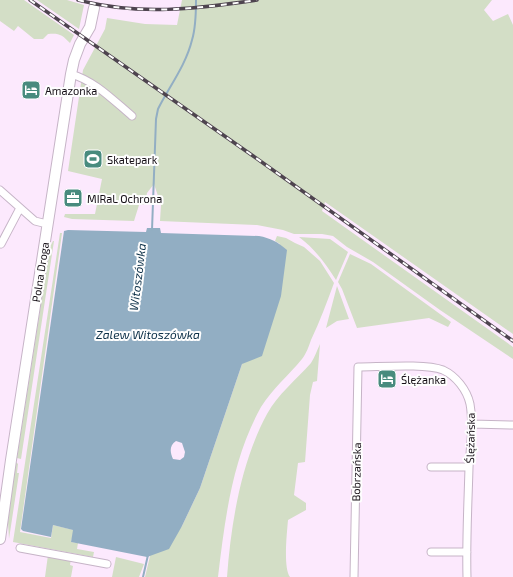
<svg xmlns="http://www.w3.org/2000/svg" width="513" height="577" font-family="'Exo 2',sans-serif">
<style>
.green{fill:#d3dec6}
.water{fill:#92aec3;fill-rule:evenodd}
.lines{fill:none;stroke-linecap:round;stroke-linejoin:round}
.stream{stroke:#92aec3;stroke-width:2}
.street-casing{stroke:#c6b4c7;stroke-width:9}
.secondary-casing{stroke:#c6b4c7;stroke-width:12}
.street{stroke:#fff;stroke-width:7}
.secondary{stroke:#fff;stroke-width:10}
.rail-casing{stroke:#4e444f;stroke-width:3.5}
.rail{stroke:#fefefe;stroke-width:2;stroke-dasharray:6;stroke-linecap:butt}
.labels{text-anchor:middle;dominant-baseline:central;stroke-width:4;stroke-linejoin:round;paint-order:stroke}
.poi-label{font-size:11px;fill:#150f16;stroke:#fefefe;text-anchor:start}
.street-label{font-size:11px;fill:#150f16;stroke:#fefefe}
.water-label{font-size:12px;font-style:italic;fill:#0b2f47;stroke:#fefefe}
</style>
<rect width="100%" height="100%" fill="#fce9fd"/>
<path class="green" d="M0,0H24L74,35L70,43C62,35 60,33 48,34L43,39H34L18,26L14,31L0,21Z
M37,0H67L84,5L79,29Z
M182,0H492L484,10L493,21L508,14L513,25V334L325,202L322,211L513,347V359L440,310L373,262L347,247L333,236L322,234H294L283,230L257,225L160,221L161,205L154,184L147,193L145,204L139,205L134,221L72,219L64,217L65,214H95L102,179L68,171L83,70L105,29L107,18L145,24L177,25Z
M60,233H62L20,532L51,538L53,525L74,530L71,542L78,543L77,549L94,552L93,557L13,542Z
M277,236L286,238L295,243L304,247L320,261L334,283C327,302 320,321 311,340C309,346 306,354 302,359C288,376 273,388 261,407C232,459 225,519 218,577H145L150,556L147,557L182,526L200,488L242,364L280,244L275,241Z
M299,237L330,239L348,252L336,280C325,263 315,249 299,237Z
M53,241H54L21,459L17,458L50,247Z
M350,254L371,264L451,322L448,327L429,318L357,328L342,289L338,282Z
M337,286L349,319L337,321L326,328Z
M320,344L317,381L313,382L310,395L305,462L298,463L294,495L306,503V510L288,520C287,532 283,568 290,577H227C231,523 241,462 267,414C278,394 296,380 311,363C315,357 317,350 320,344Z
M16,462L18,464L17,473H19L9,539L8,522Z
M48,555L71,559L70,565L73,566L71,577H45Z
M116,557L144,564L139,577H112Z"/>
<path class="water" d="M147,228H160L161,233L259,236C270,238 278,242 287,250L281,296L262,356L242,364L200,488L182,526L169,549L147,557L71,542L73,530L53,525L51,537L23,531L21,529L64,231L68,230L146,232ZM176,441L182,443L185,452L184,457L180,460L173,459C170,452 169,446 176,441Z"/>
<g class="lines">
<path class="stream" d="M152,230L156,119L158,109C169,87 186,65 192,40C196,27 196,13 196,0
M143,577L148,555"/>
<defs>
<path id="street" d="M71,74C95,81 113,100 132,116
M0,190L35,221L47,224
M1,244L20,208
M472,424L513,425
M431,467H469
M20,548L107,564
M431,552H467
M354,577L358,367C379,367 425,363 443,370C456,376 467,390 470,404C474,425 470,447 469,468C468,504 466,541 467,577"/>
<path id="secondary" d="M0,539L11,460L71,74L74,60L80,44L90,27L94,8"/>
</defs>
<use href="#street" class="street-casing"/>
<use href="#secondary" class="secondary-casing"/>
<use href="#street" class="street"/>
<use href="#secondary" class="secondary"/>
<defs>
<path id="rail" d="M30,0L256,158L513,341
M78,0C140,16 195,9 257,0"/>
</defs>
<use href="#rail" class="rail-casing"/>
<use href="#rail" class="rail"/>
</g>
<defs>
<symbol id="hotel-square" viewBox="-11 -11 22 22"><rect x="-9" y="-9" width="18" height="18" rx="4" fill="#488b7e" stroke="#fefefe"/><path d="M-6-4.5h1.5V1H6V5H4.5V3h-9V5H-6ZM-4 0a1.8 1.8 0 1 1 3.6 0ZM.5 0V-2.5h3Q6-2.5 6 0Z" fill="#fff"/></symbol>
<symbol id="stadium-square" viewBox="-11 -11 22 22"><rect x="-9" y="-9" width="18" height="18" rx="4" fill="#488b7e" stroke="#fefefe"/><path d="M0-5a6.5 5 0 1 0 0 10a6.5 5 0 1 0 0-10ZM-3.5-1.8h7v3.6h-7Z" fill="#fff"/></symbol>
<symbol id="office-square" viewBox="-11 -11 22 22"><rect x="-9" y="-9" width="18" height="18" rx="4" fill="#488b7e" stroke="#fefefe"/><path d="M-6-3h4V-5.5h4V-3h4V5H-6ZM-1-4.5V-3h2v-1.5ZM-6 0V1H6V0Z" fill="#fff"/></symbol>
</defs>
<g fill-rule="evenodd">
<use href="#hotel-square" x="20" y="79" width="22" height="22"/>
<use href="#stadium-square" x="82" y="148" width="22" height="22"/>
<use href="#office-square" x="62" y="187" width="22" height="22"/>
<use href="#hotel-square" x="376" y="368" width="22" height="22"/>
</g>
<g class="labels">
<g class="poi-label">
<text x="45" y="90">Amazonka</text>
<text x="107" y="159">Skatepark</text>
<text x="87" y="198">MIRaL Ochrona</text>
<text x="401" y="379">Ślężanka</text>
</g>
<g class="street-label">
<text transform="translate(40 272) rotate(-81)">Polna Droga</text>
<text transform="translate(470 438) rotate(-89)">Ślężańska</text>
<text transform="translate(356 472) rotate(-89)">Bobrzańska</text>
</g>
<g class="water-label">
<text transform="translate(137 277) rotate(-83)">Witoszówka</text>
<text x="148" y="334">Zalew Witoszówka</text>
</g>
</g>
</svg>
